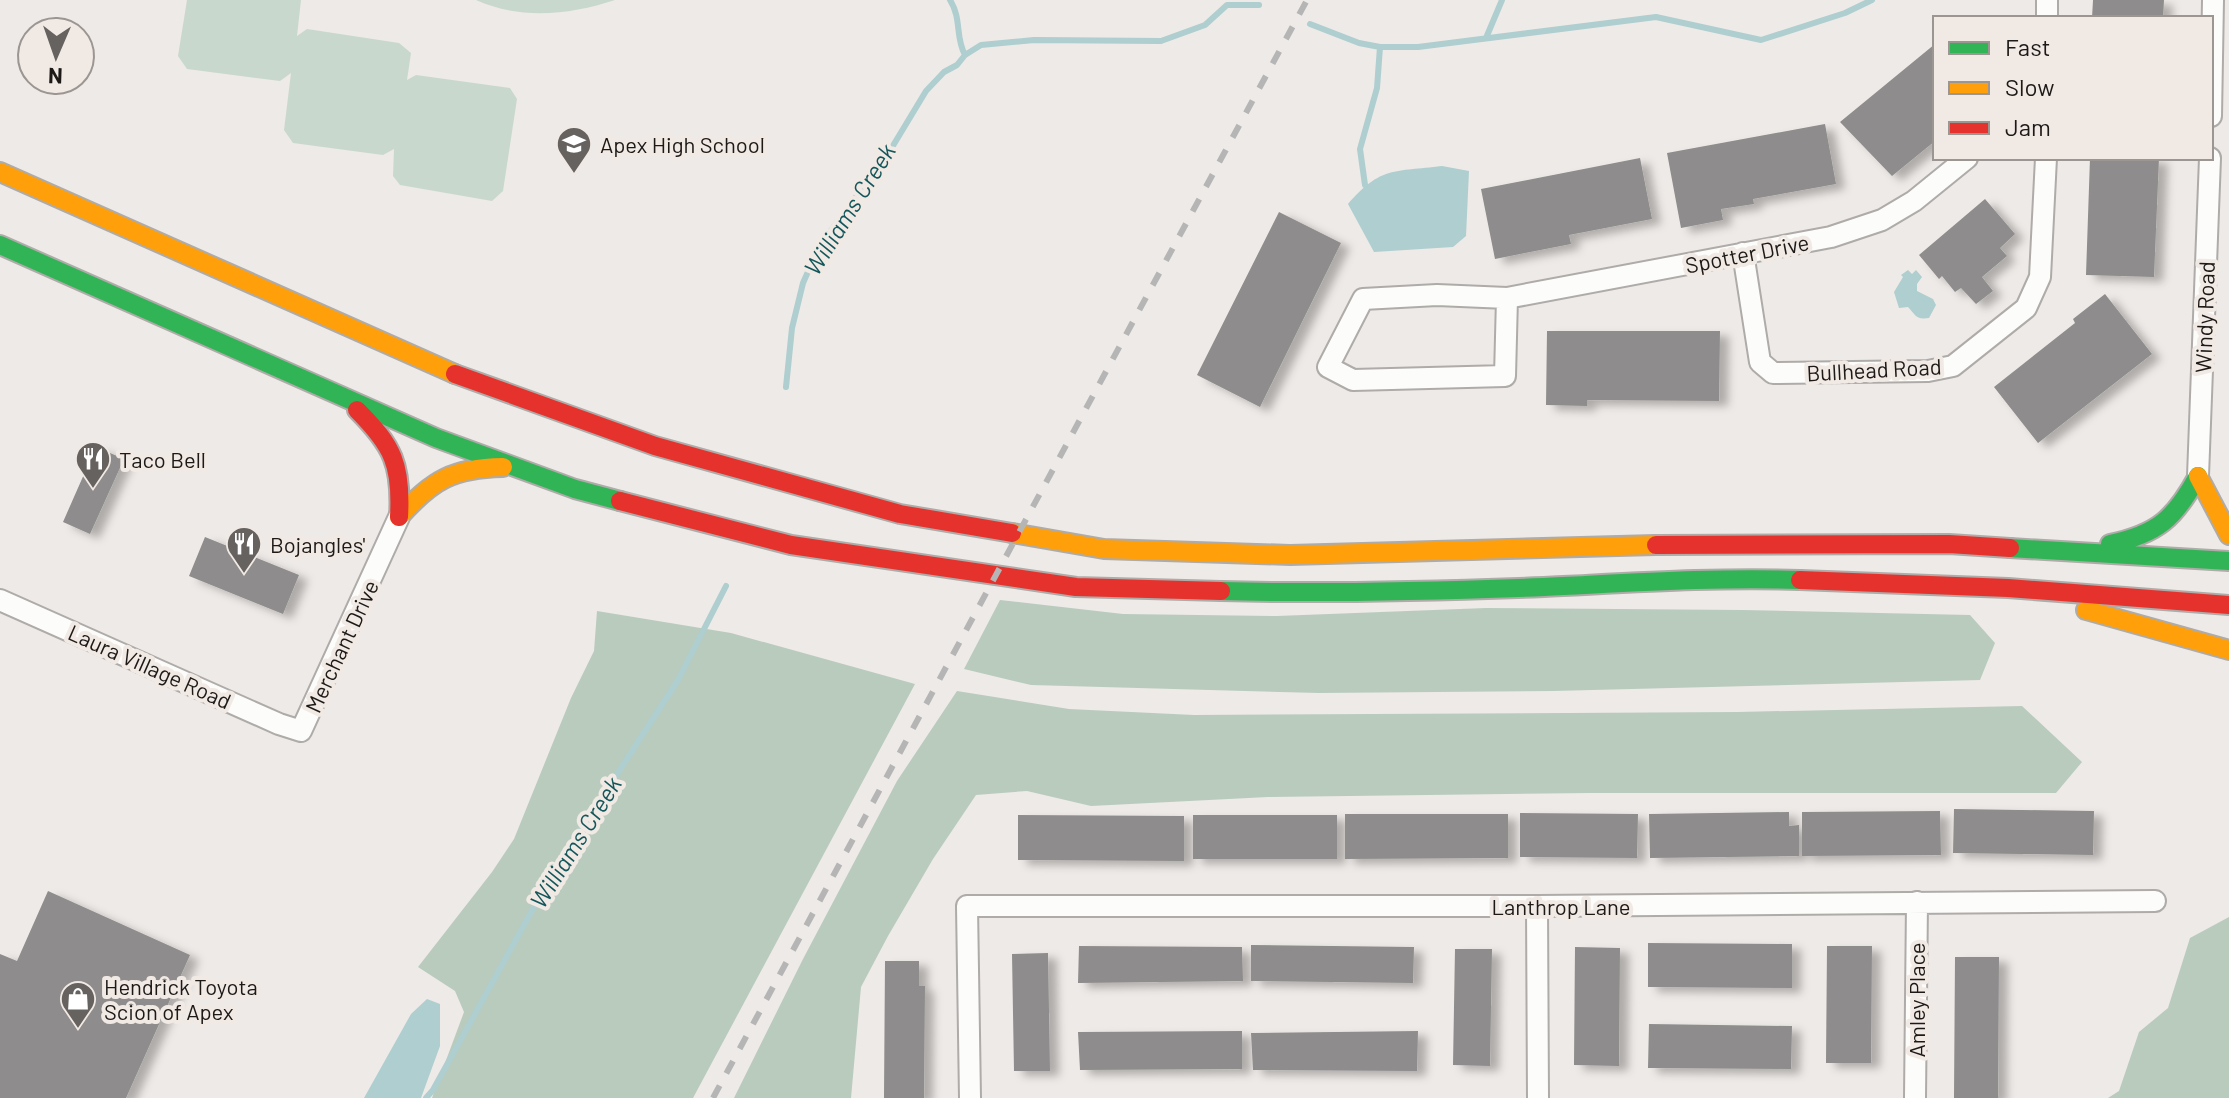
<svg xmlns="http://www.w3.org/2000/svg" width="2229" height="1098" font-family="Barlow,sans-serif">
<style>
.green{fill:#c9d8cc}
.forest{fill:#b9cbbd}
.water{fill:#aececf}
.lines{fill:none;stroke-linecap:round;stroke-linejoin:round}
.stream{stroke:#aececf;stroke-width:6}
.building{fill:#8e8c8c;filter:url(#shadow)}
.street-casing{stroke:#aeaba9;stroke-width:24}
.fast-casing{stroke:#aeaba9;stroke-width:22}
.slow-casing{stroke:#aeaba9;stroke-width:22}
.jam-casing{stroke:#aeaba9;stroke-width:22}
.street{stroke:#fcfcfb;stroke-width:20}
.fast{stroke:#30b455;stroke-width:18}
.slow{stroke:#ff9f0a;stroke-width:18}
.jam{stroke:#e5322d;stroke-width:18}
.rail{stroke:#b6b5b5;stroke-width:6;stroke-dasharray:14 14;stroke-linecap:butt}
.labels{text-anchor:middle;dominant-baseline:central;stroke-width:8;stroke-linejoin:round;paint-order:stroke}
.poi-label{font-size:22px;fill:#1c1917;stroke:#f1e9e4;text-anchor:start}
.street-label{font-size:22px;fill:#1c1917;stroke:#f1e9e4}
.water-label{font-size:24px;font-style:italic;fill:#14575b;stroke:#f1e9e4}
</style>
<defs>
<filter id="shadow"><feDropShadow dx="9" dy="5" stdDeviation="4" flood-color="#0004"/></filter>
</defs>
<rect width="100%" height="100%" fill="#eeeae7"/>
<path class="green" d="M187,0H301L297,36L307,29L399,43L411,53L407,80L416,75L510,88L517,99L503,191L492,201L400,185L393,176L394,149L383,155L293,143L284,130L291,73L280,81L187,69L178,56Z
M476,0H615C570,15 520,20 476,0Z"/>
<path class="forest" d="M1000,600L1123,614L1277,616L1486,608L1742,610L1970,615L1995,643L1980,680L1553,691L1319,693L1031,685L964,669Z
M597,611L731,633L915,684L693,1098H432L464,1012L455,991L418,967L492,872L514,839L571,698L594,651Z
M957,691L1069,709L1194,715L1738,712L2022,706L2082,762L2056,793H1590L1268,797L1091,806L1027,791L976,795L933,859L888,936L861,987L851,1098H734L803,959L897,781Z
M2229,917V1098H2108L2119,1091L2139,1032L2168,1008L2190,938Z"/>
<path class="water" d="M1442,166L1469,171L1466,236L1453,247L1374,252L1348,204C1381,166 1394,172 1442,166Z
M1908,270L1912,274L1916,270L1922,277L1917,284V291L1933,299L1936,305L1929,318C1915,320 1916,315 1908,307L1899,308L1894,292L1903,277L1901,275Z
M427,999L440,1004V1046L421,1098H364L411,1014Z"/>
<g class="lines">
<path class="stream" d="M950,0C962,19 955,37 965,55
M1310,24L1359,43L1380,47H1418L1656,17L1761,40L1845,13L1872,0
M1486,38L1502,0
M1365,185L1360,149L1377,88L1380,47
M786,387L792,328L803,283L819,247L891,149L926,91L944,72L957,65L965,55L981,45L1034,40L1161,41L1205,25L1227,5H1259
M426,1098L433,1090L551,876L678,680L726,586"/>
</g>
<path class="building" d="M2093,0H2164L2163,18H2092Z
M1935,44V141L1892,176L1840,122Z
M1825,124L1836,184L1753,199L1754,204L1721,209L1723,220L1681,228L1667,153Z
M1640,158L1652,219L1569,235L1571,244L1495,259L1481,189Z
M2090,158H2159L2154,277L2086,275Z
M1985,199L2015,234L2000,248L2007,256L1982,277L1993,291L1976,304L1961,288L1955,292L1942,276L1939,279L1919,255Z
M1279,212L1341,243L1260,407L1197,375Z
M2105,294L2152,354L2038,443L1994,387L2075,323L2073,319Z
M1547,331H1720L1719,401L1587,400V406L1546,405Z
M96,447L124,459L90,534L63,522Z
M205,537L299,575L283,614L189,576Z
M1954,809L2094,811L2093,855L1953,853Z
M1940,811L1941,855L1802,856V812Z
M1789,812V826L1799,825V856L1650,858L1649,814Z
M1520,813L1638,814L1637,858L1520,857Z
M1345,814H1508V858L1345,859Z
M1018,815L1184,816V861L1018,860Z
M1193,815H1337V859H1193Z
M48,891L190,955L126,1098H0V954L17,961Z
M1648,943L1792,944V988L1648,987Z
M1251,945L1414,947L1413,983L1251,981Z
M1079,946L1242,947L1243,981L1078,983Z
M1827,946H1872L1871,1063H1826Z
M1575,947L1620,948L1619,1066L1574,1065Z
M1455,949H1492L1490,1066L1453,1065Z
M1048,953L1050,1071H1014L1012,954Z
M1955,957H1999L1998,1098H1954Z
M885,961H919V986H925L924,1098H884Z
M1649,1024L1792,1026L1791,1069L1648,1068Z
M1242,1031V1069L1080,1070L1078,1032Z
M1418,1031L1417,1071L1253,1070L1251,1033Z"/>
<g class="lines">
<defs>
<path id="street" d="M2047,18V0
M2211,116L2213,0
M1743,253L1760,362L1773,373L1928,371L1953,366L2026,308L2040,277L2046,158
M1507,298L1505,376L1353,380L1328,367L1363,299L1437,295L1507,298L1831,237L1882,220L1914,201L1967,158
M2198,476L2210,158
M0,600L279,724L301,731L399,517
M1537,906L1538,1098
M970,1098L967,906H1537L2155,901
M1915,1098L1917,902"/>
<path id="fast" d="M0,245L436,438L575,489L620,501
M2110,544C2158,534 2175,518 2198,476
M2010,548L2229,561
M1221,591C1328,594 1437,591 1544,587C1629,583 1715,577 1800,580"/>
<path id="slow" d="M0,172L455,374
M2198,476L2229,535
M399,517C432,480 453,468 503,467
M1012,533L1104,549L1290,555L1656,545
M2086,610L2229,650"/>
<path id="jam" d="M455,374L655,446L900,514L1012,533
M357,410C393,446 402,465 399,517
M620,501L791,545L1076,587L1221,591
M1656,545L1949,544L2010,548
M1800,580L2008,588L2229,605"/>
</defs>
<use href="#street" class="street-casing"/>
<use href="#fast" class="fast-casing"/>
<use href="#slow" class="slow-casing"/>
<use href="#jam" class="jam-casing"/>
<use href="#street" class="street"/>
<use href="#fast" class="fast"/>
<use href="#slow" class="slow"/>
<use href="#jam" class="jam"/>
<path class="rail" d="M713,1098L1307,0"/>
</g>
<defs>
<symbol id="school-pin" viewBox="-11 -11 22 30"><path d="M0 17L-7.5 6A9.5 9.5 0 1 1 7.5 6Z" fill="#666260" stroke="#f1e9e4"/><path d="M0-5L7-2L0 1L-7-2ZM-4 1L0 2.5L4 1V4Q0 6-4 4Z" fill="#fff"/></symbol>
<symbol id="restaurant-pin" viewBox="-11 -11 22 30"><path d="M0 17L-7.5 6A9.5 9.5 0 1 1 7.5 6Z" fill="#666260" stroke="#f1e9e4"/><path d="M-5-6h1v4h1v-4h1v4h1v-4h1v5L-1.5 .5V6h-2V.5L-5-1ZM5-6V6H3V1.5H1.5Q1.5-4 5-6Z" fill="#fff"/></symbol>
<symbol id="shop-pin" viewBox="-11 -11 22 30"><path d="M0 17L-7.5 6A9.5 9.5 0 1 1 7.5 6Z" fill="#666260" stroke="#f1e9e4"/><path d="M-5-2.5h2.3a2.7 3.5 0 0 1 5.4 0H5L5.5 6h-11ZM-1.5-2.5h3a1.5 2.3 0 0 0-3 0Z" fill="#fff"/></symbol>
</defs>
<g fill-rule="evenodd">
<use href="#school-pin" x="554" y="124" width="40" height="54"/>
<use href="#restaurant-pin" x="73" y="439" width="40" height="54"/>
<use href="#restaurant-pin" x="224" y="524" width="40" height="54"/>
<use href="#shop-pin" x="58" y="979" width="40" height="54"/>
</g>
<g class="labels">
<g class="poi-label">
<text x="600" y="144">Apex High School</text>
<text x="119" y="459">Taco Bell</text>
<text x="270" y="544">Bojangles'</text>
<text x="104" y="986">Hendrick Toyota<tspan x="104" dy="25">Scion of Apex</tspan></text>
</g>
<g class="street-label">
<text transform="translate(1747 253) rotate(-11)">Spotter Drive</text>
<text transform="translate(2204 317) rotate(-88)">Windy Road</text>
<text transform="translate(1874 369) rotate(-3)">Bullhead Road</text>
<text transform="translate(341 646) rotate(-65)">Merchant Drive</text>
<text transform="translate(150 666) rotate(24)">Laura Village Road</text>
<text x="1561" y="906">Lanthrop Lane</text>
<text transform="translate(1916 1000) rotate(-90)">Amley Place</text>
</g>
<g class="water-label">
<text transform="translate(849 209) rotate(-58)">Williams Creek</text>
<text transform="translate(575 842) rotate(-58)">Williams Creek</text>
</g>
</g>
<rect x="1933" y="16" width="280" height="144" fill="#f1e9e4" stroke="#9c9692" stroke-width="2"/>
<rect x="1949" y="42" width="40" height="12" fill="#30b455" stroke="#9c9692" stroke-width="2"/>
<text x="2005" y="56" font-size="24" fill="#1c1917">Fast</text>
<rect x="1949" y="82" width="40" height="12" fill="#ff9f0a" stroke="#9c9692" stroke-width="2"/>
<text x="2005" y="96" font-size="24" fill="#1c1917">Slow</text>
<rect x="1949" y="122" width="40" height="12" fill="#e5322d" stroke="#9c9692" stroke-width="2"/>
<text x="2005" y="136" font-size="24" fill="#1c1917">Jam</text>
<g transform="translate(56 56) rotate(182)"><circle r="38" fill="#f1e9e4" stroke="#9c9692" stroke-width="2"/>
<path d="M0-6L14 30L0 20L-14 30Z" fill="#666260"/>
<text y="-12" font-size="22" font-weight="bold" text-anchor="middle" fill="#1c1917">N</text>
</g>
</svg>
